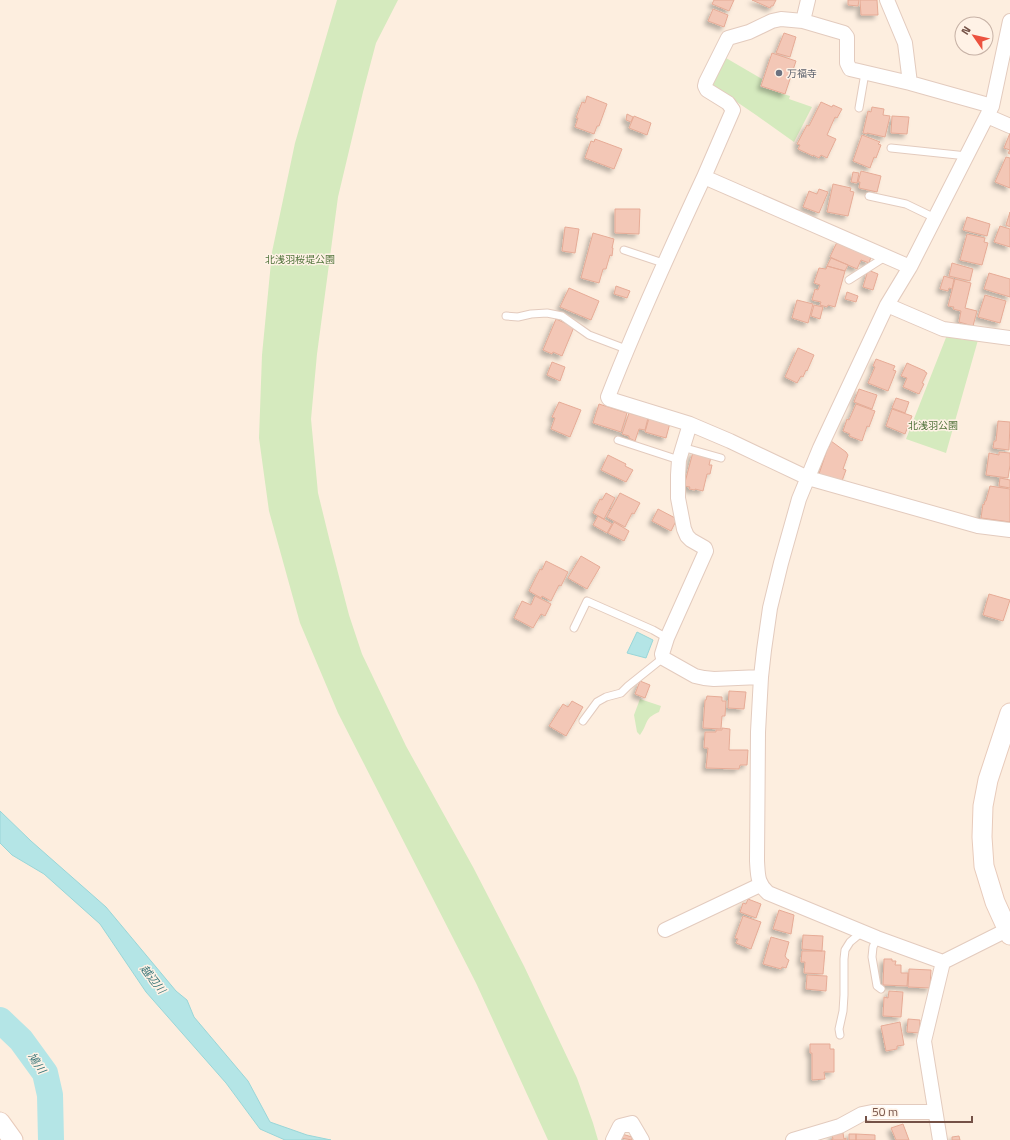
<svg xmlns="http://www.w3.org/2000/svg" width="1010" height="1140" font-family="'Titillium Web','Noto Sans JP',sans-serif">
<style>
.green{fill:#d5eabe}
.water{fill:#b4e5e6;stroke:#99d6d8}
.lines{fill:none;stroke-linecap:round;stroke-linejoin:round}
.river{stroke:#b4e5e6;stroke-width:26}
.building{fill:#f3c7b6;stroke:#e6ab96;filter:url(#shadow)}
.lane-casing{stroke:#e3cbbe;stroke-width:9}
.street-casing{stroke:#e3cbbe;stroke-width:16}
.secondary-casing{stroke:#e8cbbb;stroke-width:21}
.lane{stroke:#fff;stroke-width:7}
.street{stroke:#fff;stroke-width:14}
.secondary{stroke:#fff;stroke-width:19}
.worship-dot{fill:#6b7280;stroke:#fff2e6;stroke-width:1.5}
.labels{text-anchor:middle;dominant-baseline:central;stroke-width:3;stroke-linejoin:round;paint-order:stroke}
.worship-label{font-size:10px;fill:#5b616d;stroke:#fff2e6;text-anchor:start}
.park-label{font-size:10px;fill:#52743c;stroke:#fff2e6}
.water-label{font-size:11px;font-style:italic;fill:#3a777a;stroke:#fff2e6}
</style>
<defs>
<filter id="shadow"><feDropShadow dx="-3.5" dy="3.5" stdDeviation="2" flood-color="#0004"/></filter>
</defs>
<rect width="100%" height="100%" fill="#fdeedf"/>
<path class="green" d="M337,0H398L376,43L363,92L338,197L317,354L311,419L318,493L330,542L349,615L362,654L406,746L473,867L524,966L577,1078L593,1123L598,1140H548L476,983L338,713L300,623L269,511L259,438L262,355L272,252L295,143Z
M726,58L762,79L760,87L790,96L789,99L812,107L794,142L756,115L712,85Z
M947,335L964,340H978L946,453L906,439Z
M640,699L661,706L659,712C643,719 649,723 640,735L637,732L634,715Z"/>
<path class="water" d="M637,632L653,640L646,658L627,653Z
M0,811L31,841L106,907L176,991L187,1000L194,1017L248,1081L270,1122L307,1135L331,1140H285L260,1129L226,1083L146,992L100,924L44,874L12,855L0,843Z"/>
<g class="lines">
<path class="river" d="M0,1020L21,1040L45,1073L50,1095L51,1140"/>
</g>
<path class="building" d="M714,0H734L729,11L712,4Z
M752,0H776L773,6H771L770,8Z
M848,0H859L858,6L848,5Z
M860,0H877L878,15H861Z
M713,9L728,15L724,27L708,21Z
M784,33L796,37L790,57L776,53Z
M772,53L796,61L785,94L761,86Z
M587,96L607,104L599,126H597L594,134L575,127L578,118H576L582,102L585,103Z
M821,102L832,107L833,105L842,109L837,118L835,117L827,135L836,139L827,158L821,155L819,158L813,155V156L798,149L800,145L797,144L807,125L809,126Z
M872,107L884,109L883,115L890,116L885,137L867,133V134L863,133L868,111L871,112Z
M627,114L633,117L631,122L626,120Z
M634,116L651,123L647,135L629,128Z
M892,116L909,117L907,134L891,133Z
M1010,133V154L1008,153L1010,150L1004,148Z
M862,135L880,142L878,144L881,145L876,158L874,157L870,168L853,161Z
M595,139L622,149L614,169L585,158L591,141L594,142Z
M1006,157L1010,158V188L995,182Z
M861,171L881,176L877,192L859,188L860,182H858Z
M853,172L859,173L857,183L851,182Z
M833,184L851,188L850,191L854,192L848,216L827,212Z
M819,189L828,192L819,213L803,207L809,191L817,194Z
M615,209H640L639,234L615,233Z
M1010,212V227L1006,225Z
M967,217L990,224L987,236L963,230Z
M1000,226L1010,229V247L994,242Z
M565,227L579,229L575,253L562,251Z
M593,233L614,239L612,248H613L612,256L610,255L606,269H603L599,283L581,278Z
M967,234L985,238L984,242L988,243L982,265L960,260Z
M837,242L871,257L869,263L861,260L857,269L830,257Z
M831,258L848,265L845,271L827,266Z
M952,263L973,269L970,281L949,276Z
M827,266L845,271L835,307L828,305L827,307L820,305L821,302L812,300L815,289L818,290L820,285L814,283L819,268L826,269Z
M868,270L878,274L873,290L863,287Z
M989,273L1010,279V297L984,289Z
M944,276L954,279L952,289L949,288L948,291L940,289Z
M955,279L971,283L965,308L977,311L973,326L959,322L961,311L953,309L954,307L948,306Z
M616,286L630,291L627,298L614,294Z
M569,288L599,301L591,320L560,307Z
M847,292L858,296L856,302L845,299Z
M985,295L1006,301L1000,323L978,317Z
M797,300L813,304L808,323L792,318Z
M814,305L823,307L820,319L811,316Z
M556,319L574,327L562,356L553,352L552,354L543,350Z
M798,348L814,355L807,371L806,370L803,377L801,376L797,383L785,377Z
M876,359L895,366L893,370L896,371L888,391L868,383L875,367L873,366Z
M552,362L565,367L560,381L547,375Z
M907,363L925,371V372L927,373L922,383L924,384L919,394L903,387L907,378L901,376Z
M859,389L877,395L872,409L854,402Z
M896,398L909,402L905,413L892,408Z
M559,402L581,410L570,437L551,429L555,418L552,417Z
M599,404L627,413L621,432L593,423Z
M856,404L875,411L869,427L867,426L862,441L849,436L850,434L843,431L847,419L849,420Z
M892,409L912,416L905,434L886,426Z
M629,413L648,418L645,430L639,429L635,441L629,438V436L622,434Z
M649,418L670,423L666,438L645,432Z
M998,421L1010,422L1009,450L993,448L994,441H996Z
M831,441L846,452L848,455L843,469L846,470L842,481L819,474L828,447H829Z
M693,452L711,457L709,465H712L710,474H707L703,491L695,489V490L689,489L690,487L684,486Z
M999,452L1010,453V465L1008,478L986,475L989,453L999,455Z
M608,455L626,464L625,466L633,470L626,482L601,470Z
M1000,478L1010,480V488L999,486Z
M990,486L1010,489V522L981,518L983,504L984,505L985,501H986Z
M606,493L615,498L604,519L593,513L600,499L602,500Z
M620,493L640,503L634,514L632,513L625,527L607,517Z
M658,509L677,519L671,531L652,521Z
M598,516L612,524L607,533L593,525Z
M614,522L629,531L624,541L608,533Z
M581,556L600,567L587,589L568,578Z
M546,561L568,572L561,586L559,585L551,601L542,596L541,598L529,591L540,569L542,570Z
M989,594L1010,600L1003,621L983,615Z
M535,596L551,604L545,616L541,614L533,628L514,618L522,601L531,605Z
M640,681L650,685L645,698L635,694Z
M729,691L746,692L744,709L728,708Z
M707,696L722,697V701H726L725,716H722L721,729L703,728L705,700H706Z
M572,701L583,707L566,736L549,726L563,704L568,707Z
M722,728L730,729L729,750H748L747,765H740L739,769L706,768L708,748H704L705,732H716V730H722Z
M748,899L761,904L756,918L740,912L743,903L746,904Z
M779,910L794,915L791,934L773,929Z
M743,916L761,922L751,949L736,943L738,939L735,938Z
M803,935L823,936L822,951L802,949Z
M771,937L789,942L785,956L787,959L789,960L786,968L782,967L781,969L763,964Z
M802,951H825L823,974L804,973L805,962H801Z
M884,959H892V961H896L895,965H901V973H908L907,986L883,985Z
M909,969L931,970L930,988L908,987Z
M807,975L827,976L826,991L806,989Z
M889,991L903,992L901,1017L883,1016L884,997L888,998Z
M908,1019L920,1020L919,1033L907,1032Z
M900,1022L904,1045L897,1046V1049L886,1051L881,1026Z
M810,1044H830V1049H834V1072H824L825,1079L812,1080V1053H810Z
M903,1124L909,1140H896L891,1128Z
M843,1133L844,1139L846,1138V1140H831L833,1139L832,1135Z
M622,1134L632,1137V1140L621,1138Z
M849,1134H856V1140H849Z
M856,1134L875,1135V1140H856Z
M959,1136L960,1140H952V1137Z"/>
<g class="lines">
<defs>
<path id="lane" d="M859,108L865,73
M891,148L967,156
M869,196L906,204L935,218
M624,250L663,263
M849,280L885,257
M506,316L518,317L531,314L547,313L562,316L589,335L626,349
M618,440L679,460
M682,447L721,458
M574,628L587,601L653,630L667,638
M583,721L597,702L606,697L621,693L628,686L663,658
M877,938L873,947L872,957L877,986L881,989
M840,1035L839,1029L843,1011L844,995V959L845,950L850,942L862,932"/>
<path id="street" d="M887,0L905,43L910,83
M803,21L808,0
M987,116L1010,126
M704,177C670,250 637,322 608,397L609,399L690,424L730,441L808,478L978,526L1010,530
M910,267L704,177L733,110L728,103L707,90L705,86L706,82L728,38L749,32L772,21L781,19L803,21L844,33L847,37V63L850,69L910,83L992,106
M887,305L943,329L1010,338
M690,424L679,460L678,475V498L684,529L687,536L691,540L705,548L706,551L667,638L662,654L663,658L695,676L704,678L714,679L761,677
M665,930L760,885
M1007,930L943,962L877,938L768,893C757,883 758,875 757,861L758,732L761,677L764,650L770,608L781,563L799,499L820,448L887,305L910,267L992,106L1010,21
M613,1140L620,1126L632,1123L642,1140
M793,1140L840,1126L862,1114L872,1112H935
M940,1140L924,1041L943,962"/>
<path id="secondary" d="M1010,713L988,780L983,806L982,837L984,866L995,902L1010,935
M0,1122L13,1140"/>
</defs>
<use href="#lane" class="lane-casing"/>
<use href="#street" class="street-casing"/>
<use href="#secondary" class="secondary-casing"/>
<use href="#lane" class="lane"/>
<use href="#street" class="street"/>
<use href="#secondary" class="secondary"/>
</g>
<circle class="worship-dot" cx="779" cy="73" r="4"/>
<g class="labels">
<g class="worship-label">
<text x="787" y="73">万福寺</text>
</g>
<g class="park-label">
<text x="300" y="259">北浅羽桜堤公園</text>
<text x="933" y="425">北浅羽公園</text>
</g>
<g class="water-label">
<text transform="translate(153 979) rotate(52)">越辺川</text>
<text transform="translate(37 1063) rotate(56)">鳩川</text>
</g>
</g>
<g transform="translate(974 36) rotate(304)"><circle r="19" fill="#fff2e6" stroke="#c7b2a6"/>
<path d="M0-3L7 15L0 10L-7 15Z" fill="#ec523f"/>
<text y="-6" font-size="11" font-weight="bold" text-anchor="middle" fill="#745146">N</text>
</g>
<path d="M866 1116v6h106v-6" fill="none" stroke="#745146" stroke-width="2"/>
<text x="872" y="1116" font-size="12" fill="#745146" stroke="#fff2e6" stroke-width="3" paint-order="stroke">50 m</text>
</svg>
